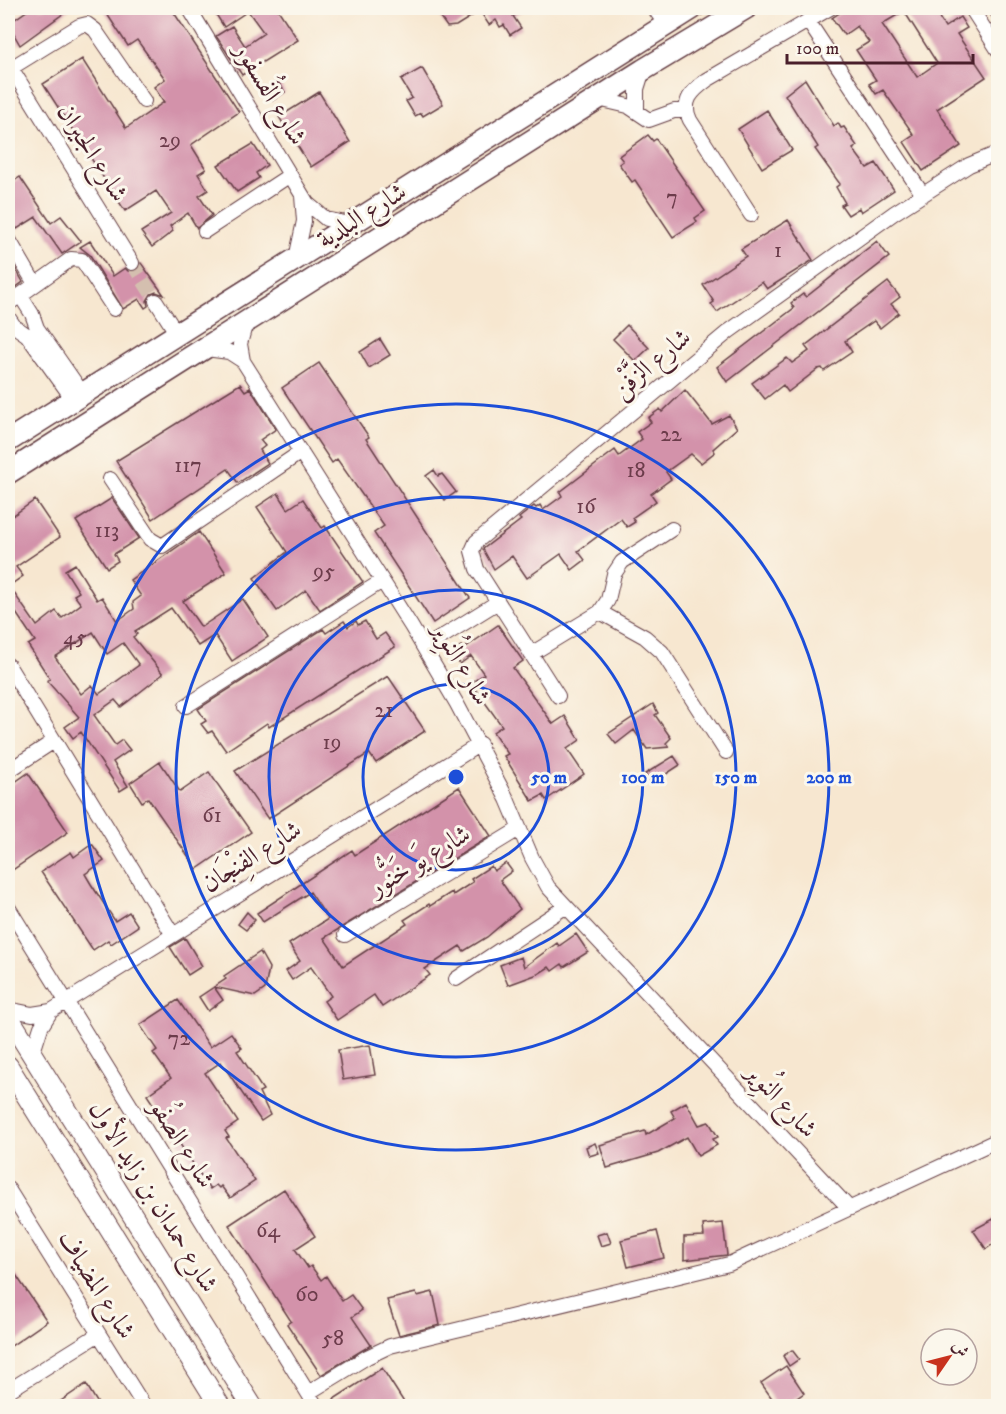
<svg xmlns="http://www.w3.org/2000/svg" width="1006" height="1414" font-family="'IM FELL DW Pica',Amiri,serif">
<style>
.building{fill:#d392aa;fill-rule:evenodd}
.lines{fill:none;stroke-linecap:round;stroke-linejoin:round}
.street-tunnel{stroke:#d4bfaf;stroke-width:14;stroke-dasharray:14 7;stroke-linecap:butt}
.street-casing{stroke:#643d44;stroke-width:16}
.secondary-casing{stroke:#643d44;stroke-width:22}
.primary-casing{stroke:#643d44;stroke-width:24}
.street{stroke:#fff;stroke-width:14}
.secondary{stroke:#fff;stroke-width:20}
.primary{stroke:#fff;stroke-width:21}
.ring{fill:none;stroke:#1d4ed8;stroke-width:3}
.labels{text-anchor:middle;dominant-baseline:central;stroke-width:6;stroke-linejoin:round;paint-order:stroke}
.number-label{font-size:22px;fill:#6c3c4b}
.street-label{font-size:26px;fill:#4a1f2b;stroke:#fbf7ec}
.centre{fill:#1d4ed8;stroke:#fbf7ec;stroke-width:3}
.ring-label{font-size:18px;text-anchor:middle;font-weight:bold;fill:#1d4ed8;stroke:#fbf7ec;stroke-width:6;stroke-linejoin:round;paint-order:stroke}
</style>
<rect width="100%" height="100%" fill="#fbf7ec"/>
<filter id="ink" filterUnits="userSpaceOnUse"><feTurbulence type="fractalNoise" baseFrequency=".0167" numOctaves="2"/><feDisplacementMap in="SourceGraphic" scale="12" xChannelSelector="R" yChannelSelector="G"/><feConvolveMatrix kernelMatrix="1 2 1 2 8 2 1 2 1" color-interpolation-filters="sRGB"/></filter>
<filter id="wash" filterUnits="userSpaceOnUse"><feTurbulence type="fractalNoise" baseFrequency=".008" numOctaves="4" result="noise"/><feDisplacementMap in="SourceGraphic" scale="24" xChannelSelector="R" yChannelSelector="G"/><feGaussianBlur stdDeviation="1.35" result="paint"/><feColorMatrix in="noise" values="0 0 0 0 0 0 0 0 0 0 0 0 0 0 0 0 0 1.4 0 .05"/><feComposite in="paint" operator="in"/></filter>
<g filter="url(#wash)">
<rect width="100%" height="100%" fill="#f7e7d0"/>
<g id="blocks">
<path class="building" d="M31,8H71L20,45L8,24Z
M103,8H171L239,112L191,145L206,169L198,174L208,190L199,196L212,215L197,228L188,213L170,226L173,231L152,247L141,232L171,213L156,191L125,211L43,84L82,59L126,128L164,102L154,87L165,79L163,76L137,40L128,46Z
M212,8H277L298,40L242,75L216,36L232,26L245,46L264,33L248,11L224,27Z
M452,8L460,12L467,8H528L513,16L521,28L510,35L504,25L500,27L496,20L489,25L480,11L456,26L447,27L440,17L444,9Z
M847,8H933L945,27L960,17L967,28L957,34L986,77L937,109L961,146L923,171L904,142L914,135L883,90L876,94L869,84L876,80L856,50L869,42L857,26L844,35L832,18ZM904,11L937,63L917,77L882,24Z
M422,68L443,104L423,116L421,113L415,116L406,101L412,98L401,80Z
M805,79L834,126L838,123L841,128L844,127L857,146L853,149L867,168L876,163L894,190L861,212L859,208L848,215L841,205L845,203L836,187L840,184L815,149L818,147L785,95Z
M278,82L285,92L273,100L266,91Z
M319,92L350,142L311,167L279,117Z
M767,110L792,150L762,168L738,129Z
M648,135L653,141L656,139L705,211L695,218L697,222L673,237L635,180L632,182L619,164L623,161L619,156Z
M253,144L267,165L256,173L259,178L237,192L218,165Z
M20,177L51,223L61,216L81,241L62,254L36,217L17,229L8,216V185Z
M788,220L813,260L767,289L762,282L717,312L711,304L714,302L703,285L746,256L741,249Z
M90,241L113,276L125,268L128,271H136L141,263L164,295L156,292L151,294L147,301L148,306L145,308L139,299L123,309L90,255L80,247Z
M877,241L889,257L727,382L717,367L794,308L791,303L803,294L806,297Z
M8,255L23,282L8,293Z
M888,282L900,297L891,304L899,313L880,328L874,321L845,341L852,352L824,371L822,368L818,369L788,392L783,385L765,399L752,383L787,358L792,363L809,351L805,346Z
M627,325L649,348L635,361L613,339Z
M380,339L390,355L369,368L360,352Z
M319,363L369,437L366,439L470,598L433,623L374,533L384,526L337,459L332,463L282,388Z
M240,384L245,391L250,388L276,429L260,440L265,446L260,450L268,463L238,483L228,469L153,519L116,461Z
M685,390L712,424L729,415L737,428L713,449L715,452L701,463L691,454L666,472L671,479L651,494L656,501L632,518L635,522L627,527L621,519L578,551L585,560L572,570L561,554L527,578L512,556L494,569L483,549L521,520L519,518L534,506L536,508L540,505L543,510L562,496L560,492L615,450L619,456L642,439L637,432L651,422L648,418L660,409L662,412Z
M434,470L438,476L442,474L456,492L445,500L426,476Z
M278,493L288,509L303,499L322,528L325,526L363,582L320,610L306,590L277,611L254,578L287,552L257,507Z
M112,498L139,538L114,554L118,561L107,568L76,521Z
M35,500L60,537L16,567L23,576L9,586L37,626L56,611L62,618L81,604L74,595L79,592L65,570L75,564L97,600L102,597L117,621L134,609L133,602L141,596L130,580L199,532L226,573L183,601L201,627L243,599L268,637L232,661L215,635L198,646L171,608L135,631L137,634L133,637L163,674L121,707L115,700L94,715L115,745L122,740L130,750L113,762L128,786L120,791L81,732L73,738L65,727L79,717L47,681L50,679L28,645L35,641L8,601V519ZM93,632L107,654L123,643L139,665L99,694L92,685L81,694L55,657Z
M344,621L348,627L356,621L358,625L365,621L376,639L385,633L395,647L269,727L267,723L226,751L212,731L208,733L201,724L206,721L198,709L323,629L326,633Z
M498,625L523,661L513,668L553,724L565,716L580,740L567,749L584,774L546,800L543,795L532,801L504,756L508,754L493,732L502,726L471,683L484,674L471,656L460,664L452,652L461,646L463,649Z
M388,676L425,731L376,763L369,753L268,819L235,771Z
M653,704L658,713L655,715L671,738L666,743L669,747L647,749L634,730L616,744L608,734Z
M674,756L680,765L651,784L645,774Z
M160,762L180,792L209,772L251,832L197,869L148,798L142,802L130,783Z
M28,773L68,832L8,873V787Z
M459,787L491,836L324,938L343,966L407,924L404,920L429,904L430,906L452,892L453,895L473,882L471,879L491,866L494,871L506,863L512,871L500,880L520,909L487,937L464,951L460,946L425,969L430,975L382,1007L374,995L337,1020L324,1001L331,996L311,967L292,980L286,971L300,961L289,944L328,919L310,892L263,922L257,913L352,850L355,855Z
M92,844L104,861L85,874L91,884L115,921L129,912L138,926L111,944L108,940L93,950L41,872L71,852L74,857Z
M247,912L255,920L246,930L238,924Z
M576,934L588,952L564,967L562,964L552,971L549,967L538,974L508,985L500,965L521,957L524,967L557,943L559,946Z
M185,938L202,966L188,975L170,947Z
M260,952L269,968L265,989L255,996L214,987L226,979L224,976Z
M214,987L223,1000L208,1011L199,997Z
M178,1000L210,1047L231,1033L242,1048L237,1051L263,1090L259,1092L270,1115L261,1121L221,1062L205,1073L238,1122L225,1131L229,1137L226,1138L255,1181L230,1198L221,1186L219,1188L216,1185L210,1189L147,1095L171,1078L153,1053L157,1050L140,1025Z
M370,1045L375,1075L343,1080L338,1050Z
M686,1102L699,1125L709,1122L718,1137L713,1139L717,1145L698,1156L687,1137L658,1153L607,1168L600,1145L645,1131L646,1135L675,1118L671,1111Z
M595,1143L599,1153L589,1156L586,1147Z
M284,1189L315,1236L295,1249L308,1268L311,1266L321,1280L326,1276L342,1301L351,1295L362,1310L352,1317L371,1345L321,1375L287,1324L291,1321L229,1225Z
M999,1216V1240L986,1249L973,1230Z
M723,1223L727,1255L684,1260V1237L704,1236L703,1225Z
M657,1231L664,1258L628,1267L621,1240Z
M607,1232L611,1243L601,1246L597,1235Z
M16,1275L47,1321L8,1348V1281Z
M433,1292L440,1325L399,1335L387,1300L416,1293L417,1296Z
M792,1350L799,1359L789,1366L783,1356Z
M786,1366L804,1393L784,1407H778L761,1383Z
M382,1368L407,1407H339L334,1399Z
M86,1384L100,1407H52Z"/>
</g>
</g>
<g filter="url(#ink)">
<use href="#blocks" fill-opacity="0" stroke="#643d44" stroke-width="1.5"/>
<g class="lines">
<path class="street-tunnel" d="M132,263L156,301"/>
<defs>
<path id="street" d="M189,8L307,203L326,219L350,224
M654,8L666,25
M971,8L998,50
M995,8L998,13
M808,21L923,195
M8,63L132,263
M11,68L79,26L87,24L95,30L144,101
M598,99L628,106L649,120L674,111H686
M637,110V89L643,70
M751,215L690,120C681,101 692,91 707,80L830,8
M205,231L290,175
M8,238L35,284
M296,259L304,221L302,196
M20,295L32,314L37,328L83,394
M156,301L177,334
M8,304L71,259L82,260L114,309
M8,317L14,326L27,335L73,399
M246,322L240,344L243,361L411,626L457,704L507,799L532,858L548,887L849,1208
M206,349L229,352L243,361
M110,479L150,539L162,546L301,452
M600,612L645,637L662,652L726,752
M424,648L498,602
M531,654L600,612L608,600L614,574L622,562L672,529
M8,665L173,935
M558,696L477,569L472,551L476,542L728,332L894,213L969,165L998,153
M186,706L382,581
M8,771L54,741
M8,907L316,1406
M345,935L519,829
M456,979L565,907
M8,1009L32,1014L51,1011L480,744
M32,1055L41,1027L51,1011
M8,1189L144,1406
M8,1391L99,1334
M308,1393L367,1357L390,1346L729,1264L998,1140"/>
<path id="secondary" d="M8,1016L252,1406
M8,1066L220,1406"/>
<path id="primary" d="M8,441L693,8
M8,473L643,70L746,8"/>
</defs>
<use href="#street" class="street-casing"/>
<use href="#secondary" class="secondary-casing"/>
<use href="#primary" class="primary-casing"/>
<use href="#street" class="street"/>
<use href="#secondary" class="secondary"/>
<use href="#primary" class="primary"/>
</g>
</g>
<g class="ring">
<circle cx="456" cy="777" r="93"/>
<circle cx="456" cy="777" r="187"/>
<circle cx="456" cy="777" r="280"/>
<circle cx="456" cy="777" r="373"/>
</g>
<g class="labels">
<g class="number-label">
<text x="170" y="140">29</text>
<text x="672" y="197">7</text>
<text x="778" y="250">1</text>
<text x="671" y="434">22</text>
<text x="188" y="465">117</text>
<text x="636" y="470">18</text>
<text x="586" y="506">16</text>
<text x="107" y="530">113</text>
<text x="324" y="571">95</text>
<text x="75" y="637">45</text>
<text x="384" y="710">21</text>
<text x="332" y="742">19</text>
<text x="212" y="815">61</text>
<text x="179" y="1038">72</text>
<text x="268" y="1230">64</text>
<text x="307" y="1294">60</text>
<text x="333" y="1338">58</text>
</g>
<g class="street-label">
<text transform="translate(270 94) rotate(59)">شارع الفُسفور</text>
<text transform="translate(92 153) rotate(58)">شارع الجيران</text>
<text transform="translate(362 216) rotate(-32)">شارع البلدية</text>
<text transform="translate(652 364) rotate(-40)">شارع الزَّفْن</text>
<text transform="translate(461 664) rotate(60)">شارع النُوِير</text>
<text transform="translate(252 857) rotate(-32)">شارع الفِنْجَان</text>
<text transform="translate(420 861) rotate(-31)">شارع يَو خَنُّور</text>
<text transform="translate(781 1101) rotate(47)">شارع النُوِير</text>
<text transform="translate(182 1144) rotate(58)">شارع الصفُو</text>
<text transform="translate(153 1197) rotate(58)">شارع حمدان بن زايد الأول</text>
<text transform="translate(96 1285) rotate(58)">شارع المضياف</text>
</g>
</g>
<circle cx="456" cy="777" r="9" class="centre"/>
<g class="ring-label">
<text x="549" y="783">50 m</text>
<text x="643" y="783">100 m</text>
<text x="736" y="783">150 m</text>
<text x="829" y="783">200 m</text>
</g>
<rect width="1006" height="1414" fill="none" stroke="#fbf7ec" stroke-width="30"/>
<g transform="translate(949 1357) rotate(55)"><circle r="28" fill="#fbf7ec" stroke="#b4a19f" stroke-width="1.5"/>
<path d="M0-4.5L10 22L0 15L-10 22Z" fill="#c8321e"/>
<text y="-9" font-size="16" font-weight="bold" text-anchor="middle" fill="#4a1f2b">ش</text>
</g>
<path d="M787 54v9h186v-9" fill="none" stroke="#4a1f2b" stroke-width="3"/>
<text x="796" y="54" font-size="18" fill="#4a1f2b" stroke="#fbf7ec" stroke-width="4.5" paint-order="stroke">100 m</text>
</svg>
